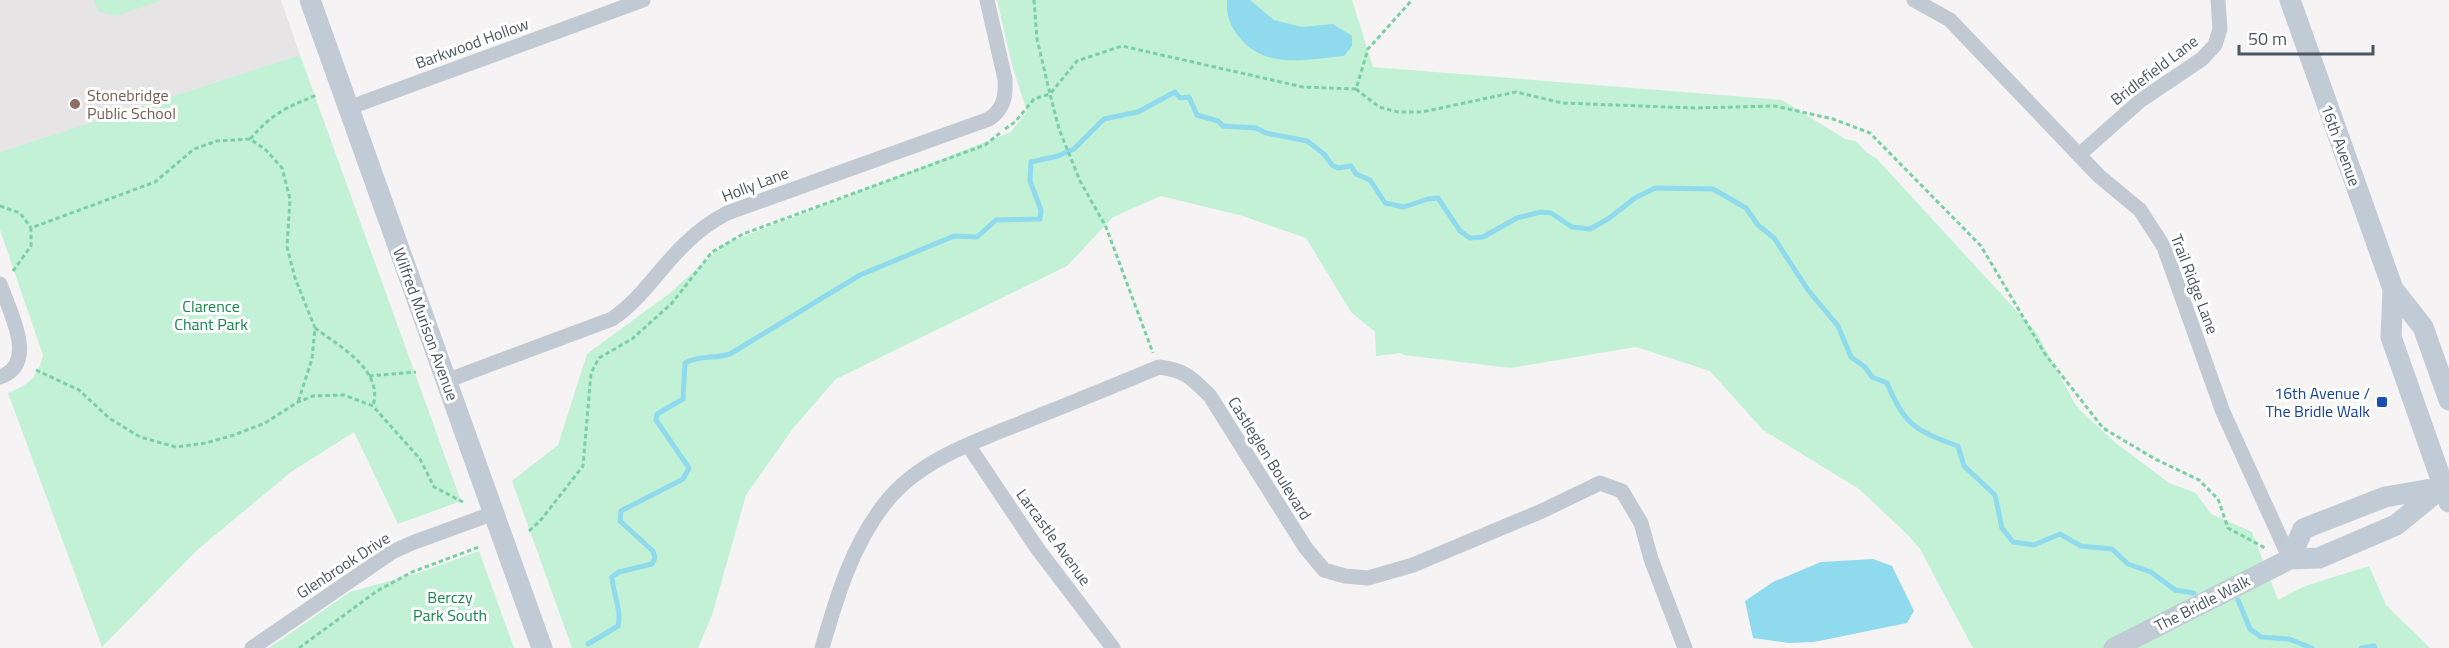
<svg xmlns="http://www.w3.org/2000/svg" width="2449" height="648" font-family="'Titillium Web',sans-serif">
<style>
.education{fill:#e6e4e5}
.green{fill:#c3f1d5}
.water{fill:#90daee}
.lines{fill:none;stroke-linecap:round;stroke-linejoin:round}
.stream{stroke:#90daee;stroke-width:5}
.path{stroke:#7ad0a6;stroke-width:3;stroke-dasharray:4.5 3;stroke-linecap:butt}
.street{stroke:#c1cad2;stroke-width:15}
.secondary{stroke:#c1cbd6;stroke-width:21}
.education-dot{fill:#8d6e63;stroke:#fff;stroke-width:2}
.transit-dot{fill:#1a4fb4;stroke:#fff;stroke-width:2}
.labels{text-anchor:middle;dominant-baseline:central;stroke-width:6;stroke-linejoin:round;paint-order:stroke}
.street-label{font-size:16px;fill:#4a5661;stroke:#fff}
.education-label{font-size:16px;fill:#785e54;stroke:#fff;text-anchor:start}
.park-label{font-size:16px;fill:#17864f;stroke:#fff}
.transit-label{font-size:16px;fill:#164399;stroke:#fff;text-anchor:end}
</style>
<rect width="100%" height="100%" fill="#f5f3f3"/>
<path class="education" d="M0,0H281L300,55L0,152Z"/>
<path class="green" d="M94,0H163L116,16L98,11Z
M997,0H1352L1373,67L1782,100L1845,139L1856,141L1866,152L1876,158L2036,332L2075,404L2082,412L2117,444L2169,483L2196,493L2211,514L2252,532L2278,600L2305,586L2369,566L2386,605L2430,648H1973L1920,549L1908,535L1859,489L1763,430L1710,371L1636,347L1510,368L1404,355L1401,353L1376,356L1375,332L1351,312L1306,238L1243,216L1161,196L1113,217L1067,266L836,379L794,427L746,495L712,615L698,648H572L512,481L558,445L587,354L670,293L724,244L1011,132L1027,111L1013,69Z
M300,55L461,501L398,524L354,432L291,472L197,550L102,647L8,393C29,385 38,377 43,355L0,230V152Z
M479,551L514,648H269L350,592L421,572Z"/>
<path class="water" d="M1227,0H1250L1274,20L1302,27L1333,24L1352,36V46L1344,56C1308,59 1266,70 1240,38C1230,26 1226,15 1227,0Z
M1873,559L1892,566L1914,611L1907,623L1814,642L1789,643L1753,638L1745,601L1773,582L1821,562Z"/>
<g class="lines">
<path class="stream" d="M2238,600L2250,629L2261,637L2289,639L2312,648
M588,644L618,626C622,611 613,594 612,577L619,572L652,564L655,558L653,551L620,521L621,511L683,479L689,468L656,420L657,414L683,399L685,363C700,355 714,359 730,354L860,275L954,236L977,237L996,220L1040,219L1041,210L1030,181L1031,162L1058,156L1074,149L1104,119L1138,112L1175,92L1180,98L1189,97L1197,115L1218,121L1223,126L1256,128L1266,133L1307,141L1324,154L1332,165L1338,168L1351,166L1356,174L1370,180L1385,203L1404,207L1428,199L1438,198L1460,231L1470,238L1483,237L1517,218L1541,212L1551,213L1572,227L1590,229L1608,219L1635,198L1655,188L1713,189L1746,208L1758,225L1774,238L1808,290L1838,326L1851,357L1865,367L1872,377L1887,383C1904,425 1916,431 1958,446L1964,466L1995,495L2002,528L2013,542L2034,545L2060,534L2081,546L2112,549L2128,564L2151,572L2175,590L2194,593
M2361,648L2374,646L2375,648"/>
<path class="path" d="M1034,0L1037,39L1050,94L1077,61L1122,46L1303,87L1356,89L1368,49L1412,0
M1356,89L1379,107L1398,112H1422L1516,92L1562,103L1694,108L1775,106L1833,119L1870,133L1981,246L2045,354L2103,428L2155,459L2199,480L2218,499L2228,528L2267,549
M1005,129L1015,122L1034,99L1050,94L1059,129L1080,181L1106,227L1153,353
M250,139C273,113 285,108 317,95
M0,206L20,213L31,228
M13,271L31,246V228L155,182L194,149L217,141L250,139L266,150L282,168L290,199L287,247L295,278L315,328L312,359L298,402
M315,328C339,346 384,370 373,406
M36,370L79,390L109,418L140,437L176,447L206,443L234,435L265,423L298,402L313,396L344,395L373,406L420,459L434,487L463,502
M369,376L416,372
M529,531L540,521L583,466L591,373L599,358L632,339L672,303L712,252L743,234L985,145L1000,133
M299,648L377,591L412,572L479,547"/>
<path class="street" d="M1914,0L1950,20L2099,176L2140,210L2164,247L2223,412L2290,559
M348,108L643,0
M2080,154L2141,100L2202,59L2215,45L2220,29L2218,0
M0,284C9,310 39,364 0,377
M446,381L612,319C642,299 660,267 686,243C698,231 712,221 727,213L989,119C1004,109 1006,96 1005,79L987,0
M968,445L1037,548L1113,648
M252,648L392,552L412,543L494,513
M822,648C837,596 852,545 886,502C922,457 983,439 1036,417C1077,401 1118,384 1159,367C1185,370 1192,378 1210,396L1305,547L1324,570L1345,576L1368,578L1413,565L1542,511L1600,483L1622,491L1641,523L1651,559L1685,648"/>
<path class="secondary" d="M310,0L542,648
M2290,0L2393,289L2423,327L2449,400
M2393,289L2391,337L2449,502
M2290,559L2303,529L2385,497L2443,487
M2114,648L2290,559L2319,558L2396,525L2444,486"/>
</g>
<circle class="education-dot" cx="75" cy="104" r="6"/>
<rect class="transit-dot" x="2376" y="396" width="12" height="12" rx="3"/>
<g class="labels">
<g class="street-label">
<text transform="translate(472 43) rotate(-20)">Barkwood Hollow</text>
<text transform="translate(2154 70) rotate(-37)">Bridlefield Lane</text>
<text transform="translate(2341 145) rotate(70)">16th Avenue</text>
<text transform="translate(755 184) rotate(-21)">Holly Lane</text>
<text transform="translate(2195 284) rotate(69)">Trail Ridge Lane</text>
<text transform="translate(426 324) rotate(70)">Wilfred Murison Avenue</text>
<text transform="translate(1270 458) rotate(58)">Castleglen Boulevard</text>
<text transform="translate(1054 537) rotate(54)">Larcastle Avenue</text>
<text transform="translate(343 565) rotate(-33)">Glenbrook Drive</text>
<text transform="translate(2202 603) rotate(-27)">The Bridle Walk</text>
</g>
<g class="education-label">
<text x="87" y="95">Stonebridge<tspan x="87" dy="18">Public School</tspan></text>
</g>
<g class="park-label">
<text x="211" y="306">Clarence<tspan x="211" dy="18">Chant Park</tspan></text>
<text x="450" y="597">Berczy<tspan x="450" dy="18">Park South</tspan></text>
</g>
<g class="transit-label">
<text x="2370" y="393">16th Avenue /<tspan x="2370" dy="18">The Bridle Walk</tspan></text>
</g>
</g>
<path d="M2239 45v9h134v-9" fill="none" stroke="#4a5661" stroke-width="3"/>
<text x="2248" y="45" font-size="18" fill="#4a5661" stroke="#ffffff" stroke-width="4.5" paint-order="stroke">50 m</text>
</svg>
